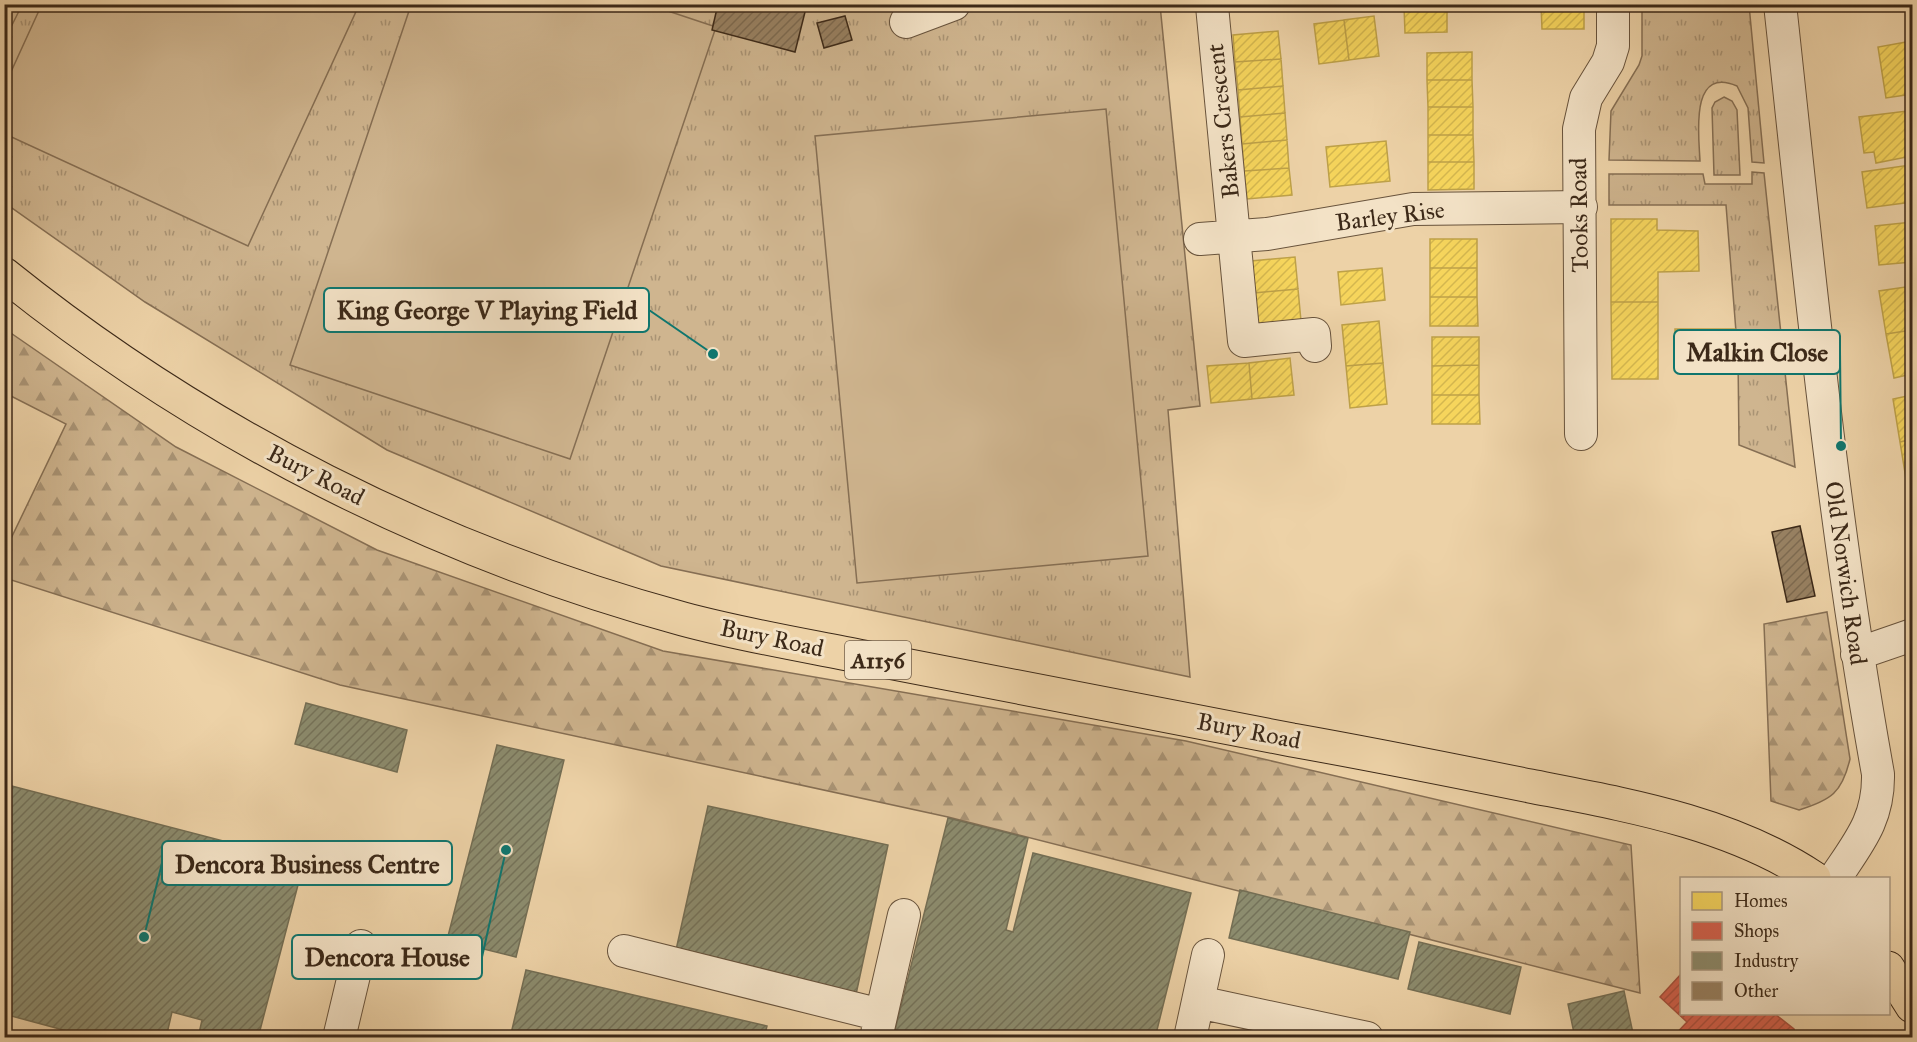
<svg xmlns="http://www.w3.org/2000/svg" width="1917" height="1042" font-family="'IM FELL Great Primer',serif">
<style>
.grass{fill:url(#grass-tufts);stroke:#866f54;stroke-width:1.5}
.forest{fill:url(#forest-firs);stroke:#866f54;stroke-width:1.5}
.pitch{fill:#cfb58f;stroke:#866f54;stroke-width:1.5}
.homes{fill:url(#homes-hatch);stroke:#bea148;stroke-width:1.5}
.shops{fill:url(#shops-hatch);stroke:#a8503d;stroke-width:1.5}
.industry{fill:url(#industry-hatch);stroke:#746e54;stroke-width:1.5}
.building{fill:url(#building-hatch);stroke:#3c2918;stroke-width:1.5}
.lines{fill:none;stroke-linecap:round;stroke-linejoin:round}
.minor-casing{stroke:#68533c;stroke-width:34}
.major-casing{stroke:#3c2918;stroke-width:35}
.minor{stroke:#f3e2c6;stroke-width:32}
.major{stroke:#edd2a7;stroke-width:33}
.labels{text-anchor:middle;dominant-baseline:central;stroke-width:6;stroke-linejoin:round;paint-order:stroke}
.shield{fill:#f3e2c6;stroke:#73604c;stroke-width:1.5}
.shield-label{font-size:22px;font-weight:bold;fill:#3c2918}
.street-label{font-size:24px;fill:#3c2918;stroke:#f3e2c6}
.leader{fill:none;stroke:#0f766e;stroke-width:2}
.callout-dot{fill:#0f766e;stroke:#f3e2c6;stroke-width:2}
.callout{fill:#f3e2c6;stroke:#0f766e;stroke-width:2}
.callout-label{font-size:26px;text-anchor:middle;font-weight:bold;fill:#3c2918}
</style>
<defs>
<pattern id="grass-tufts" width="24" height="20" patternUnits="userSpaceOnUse" patternTransform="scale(1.5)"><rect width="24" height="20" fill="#cfb58f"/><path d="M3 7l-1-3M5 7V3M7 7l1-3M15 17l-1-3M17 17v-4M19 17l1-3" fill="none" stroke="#a99374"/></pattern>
<pattern id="forest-firs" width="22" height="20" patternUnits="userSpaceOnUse" patternTransform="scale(1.5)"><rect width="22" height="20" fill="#cfb58f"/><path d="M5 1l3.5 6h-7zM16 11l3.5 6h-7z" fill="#a99374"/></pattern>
<pattern id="homes-hatch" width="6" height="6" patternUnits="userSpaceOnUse" patternTransform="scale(1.5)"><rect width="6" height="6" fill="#f6d55c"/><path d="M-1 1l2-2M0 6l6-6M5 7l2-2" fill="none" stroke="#d4b74f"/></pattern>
<pattern id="shops-hatch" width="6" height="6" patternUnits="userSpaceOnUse" patternTransform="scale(1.5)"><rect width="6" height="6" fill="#d6604d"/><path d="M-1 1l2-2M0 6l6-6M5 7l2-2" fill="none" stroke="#af4f3f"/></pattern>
<pattern id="industry-hatch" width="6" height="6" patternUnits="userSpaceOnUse" patternTransform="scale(1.5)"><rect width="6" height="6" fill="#8c8c6e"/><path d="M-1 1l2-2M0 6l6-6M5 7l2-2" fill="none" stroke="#747259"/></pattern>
<pattern id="building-hatch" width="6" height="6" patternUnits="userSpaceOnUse" patternTransform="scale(1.5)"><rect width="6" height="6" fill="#988162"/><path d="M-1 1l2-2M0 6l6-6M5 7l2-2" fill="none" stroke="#7d6a50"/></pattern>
</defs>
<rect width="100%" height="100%" fill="#edd2a7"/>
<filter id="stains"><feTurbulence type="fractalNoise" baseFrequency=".00333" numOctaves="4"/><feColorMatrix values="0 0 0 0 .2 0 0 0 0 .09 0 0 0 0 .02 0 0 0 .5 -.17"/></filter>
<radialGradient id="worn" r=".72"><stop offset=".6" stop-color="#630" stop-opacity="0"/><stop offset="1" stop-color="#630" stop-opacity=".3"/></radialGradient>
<path class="grass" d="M5,5H1160L1200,406L1168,410L1190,677L661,566L387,450L145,302L5,203Z
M1642,5H1749L1764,163L1752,162L1748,108L1737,86C1689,65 1699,137 1700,161L1609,160L1611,111L1639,65L1642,56Z
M1724,97L1732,101L1737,110L1740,175H1714L1712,108L1715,102Z
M1752,172L1764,173L1795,467L1739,445L1738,357L1726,205H1609V174H1703L1705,184H1752Z"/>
<path class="forest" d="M5,329L176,447L377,550L663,651L1186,741L1631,845L1640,993L948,817L340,685L5,578V551L66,424L5,393Z
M1827,612L1850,759C1842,793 1831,800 1799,810L1771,801L1764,624Z"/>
<path class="pitch" d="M5,4L22,5L12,25L5,21Z
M42,4H359V5L248,246L5,134V85Z
M411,5H650L716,27L570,459L290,365Z
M1106,109L1148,556L857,583L815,136Z"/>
<path class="homes" d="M1404,4H1447V5L1404,6Z
M1541,4H1584V29H1542Z
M1447,5V32L1405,33L1404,6Z
M1374,16L1379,56L1349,60L1344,20Z
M1344,20L1349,60L1319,64L1314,24Z
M1278,31L1281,59L1235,62L1233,35Z
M1912,41V94L1886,98L1878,47Z
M1472,52V80H1427V53Z
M1281,59L1283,86L1238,90L1235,62Z
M1427,80H1472L1473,107H1428Z
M1283,86L1285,113L1240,117L1238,90Z
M1428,107H1473V135H1428Z
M1907,111L1908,118L1912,117V156L1876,163L1874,152L1864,153L1859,117Z
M1285,113L1287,140L1242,144L1240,117Z
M1428,135H1473L1474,162H1428Z
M1287,140L1289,168L1244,171L1242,144Z
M1386,141L1390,181L1330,187L1326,147Z
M1428,162H1474V189L1428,190Z
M1910,165L1912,202L1867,208L1862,172Z
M1289,168L1292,195L1247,199L1244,171Z
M1611,219H1657V230L1698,231L1699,271L1658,272V302H1611Z
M1912,222V262L1879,265L1875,226Z
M1430,239H1477V268H1430Z
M1295,257L1298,289L1254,293L1251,261Z
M1382,268L1385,300L1341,305L1338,272Z
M1430,268H1477V297H1430Z
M1912,286V330L1886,334L1879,291Z
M1298,289L1301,321L1257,325L1254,293Z
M1430,297H1477L1478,326H1430Z
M1611,302H1658V379H1612Z
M1379,321L1383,363L1346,366L1342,325Z
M1675,329H1735V349H1675Z
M1912,330V374L1894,378L1886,334Z
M1432,337H1479V365L1432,366Z
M1290,358L1294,395L1252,399L1249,363Z
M1249,363L1252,399L1211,403L1207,366Z
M1383,363L1387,404L1350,408L1346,366Z
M1479,365V395H1432V366Z
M1432,395H1479L1480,424H1432Z
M1912,395V439L1900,442L1893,399Z
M1912,439V484L1907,485L1900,442Z
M1907,518H1912V548Z"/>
<path class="shops" d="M1682,973V1014H1775L1794,1029L1796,1038H1672L1687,1022L1660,997Z"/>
<path class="industry" d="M306,703L407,730L397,772L295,744Z
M497,745L564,760L516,957L447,940Z
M4,784L304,862L258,1038H198L202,1020L172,1012L166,1038H93L4,1014Z
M708,806L888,845L855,999L674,959Z
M948,818L1028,838L1006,930L1013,932L1033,853L1191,893L1155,1038H893Z
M1240,890L1410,932L1398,979L1229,938Z
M1419,942L1521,967L1510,1014L1408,989Z
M526,970L767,1026L764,1038H510Z
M1624,991L1634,1038H1575L1568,1004Z"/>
<path class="building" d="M718,4H768L784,9L785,4H807L795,52L712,30Z
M845,16L852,40L824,48L817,23Z
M1800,526L1815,596L1787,602L1772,532Z"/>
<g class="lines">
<defs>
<path id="minor" d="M1780,4C1808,261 1832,519 1878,774C1879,819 1859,842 1835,878
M1212,6L1244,341L1314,334L1315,346
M906,22L954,4
M1200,239L1267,234L1413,209L1581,207
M1581,434L1579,129L1586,98L1608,62L1613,46V4
M1857,654L1912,635
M624,951L881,1015
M1198,1002L1367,1038
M339,1038L361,946
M876,1038L904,915
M1190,1038L1208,955"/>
<path id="major" d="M4,274C203,434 437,552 683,619C742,635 803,645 863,657C1006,686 1149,713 1292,740C1371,754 1451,770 1530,786C1627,805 1730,822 1814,878
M1888,968L1912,1006"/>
</defs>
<use href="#minor" class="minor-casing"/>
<use href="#major" class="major-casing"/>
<use href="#minor" class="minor"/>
<use href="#major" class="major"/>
</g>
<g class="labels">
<rect class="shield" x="845" y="641" width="66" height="38" rx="4.5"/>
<g class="shield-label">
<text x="878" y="660">A1156</text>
</g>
<g class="street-label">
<text transform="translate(1223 121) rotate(-96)">Bakers Crescent</text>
<text transform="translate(1579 215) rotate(-91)">Tooks Road</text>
<text transform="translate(1390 216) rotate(-7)">Barley Rise</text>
<text transform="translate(316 475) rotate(27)">Bury Road</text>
<text transform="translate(1846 573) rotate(82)">Old Norwich Road</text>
<text transform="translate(772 638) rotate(12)">Bury Road</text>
<text transform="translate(1249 731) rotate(11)">Bury Road</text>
</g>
</g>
<path class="leader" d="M713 354L649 310M1841 446L1840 352M144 937L162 863M506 850L482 957"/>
<g class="callout-dot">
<circle cx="713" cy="354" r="6"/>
<circle cx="1841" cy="446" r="6"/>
<circle cx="144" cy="937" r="6"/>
<circle cx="506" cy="850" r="6"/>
</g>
<g class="callout">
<rect x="324" y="288" width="325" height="44" rx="6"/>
<rect x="1674" y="330" width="166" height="44" rx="6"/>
<rect x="162" y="841" width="290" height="44" rx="6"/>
<rect x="292" y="935" width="190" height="44" rx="6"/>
</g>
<g class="callout-label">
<text x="487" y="319">King George V Playing Field</text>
<text x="1757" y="361">Malkin Close</text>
<text x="307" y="873">Dencora Business Centre</text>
<text x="387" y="966">Dencora House</text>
</g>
<rect width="1917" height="1042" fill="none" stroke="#edd2a7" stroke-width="24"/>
<rect x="6" y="6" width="1905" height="1030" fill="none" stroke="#3c2918" stroke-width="3"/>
<rect x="12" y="12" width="1893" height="1018" fill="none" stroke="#3c2918" stroke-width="1.5"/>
<rect x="1680" y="877" width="210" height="138" fill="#f3e2c6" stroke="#aa9880" stroke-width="1.5"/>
<rect x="1692" y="892" width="30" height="18" fill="#f6d55c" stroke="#aa9880" stroke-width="1.5"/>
<text x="1734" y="907" font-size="18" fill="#3c2918">Homes</text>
<rect x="1692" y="922" width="30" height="18" fill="#d6604d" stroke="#aa9880" stroke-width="1.5"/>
<text x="1734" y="937" font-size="18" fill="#3c2918">Shops</text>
<rect x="1692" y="952" width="30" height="18" fill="#8c8c6e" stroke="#aa9880" stroke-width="1.5"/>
<text x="1734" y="967" font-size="18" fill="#3c2918">Industry</text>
<rect x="1692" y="982" width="30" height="18" fill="#988162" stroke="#aa9880" stroke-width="1.5"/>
<text x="1734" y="997" font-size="18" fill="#3c2918">Other</text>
<rect width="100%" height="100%" filter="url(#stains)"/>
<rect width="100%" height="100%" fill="url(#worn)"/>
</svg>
